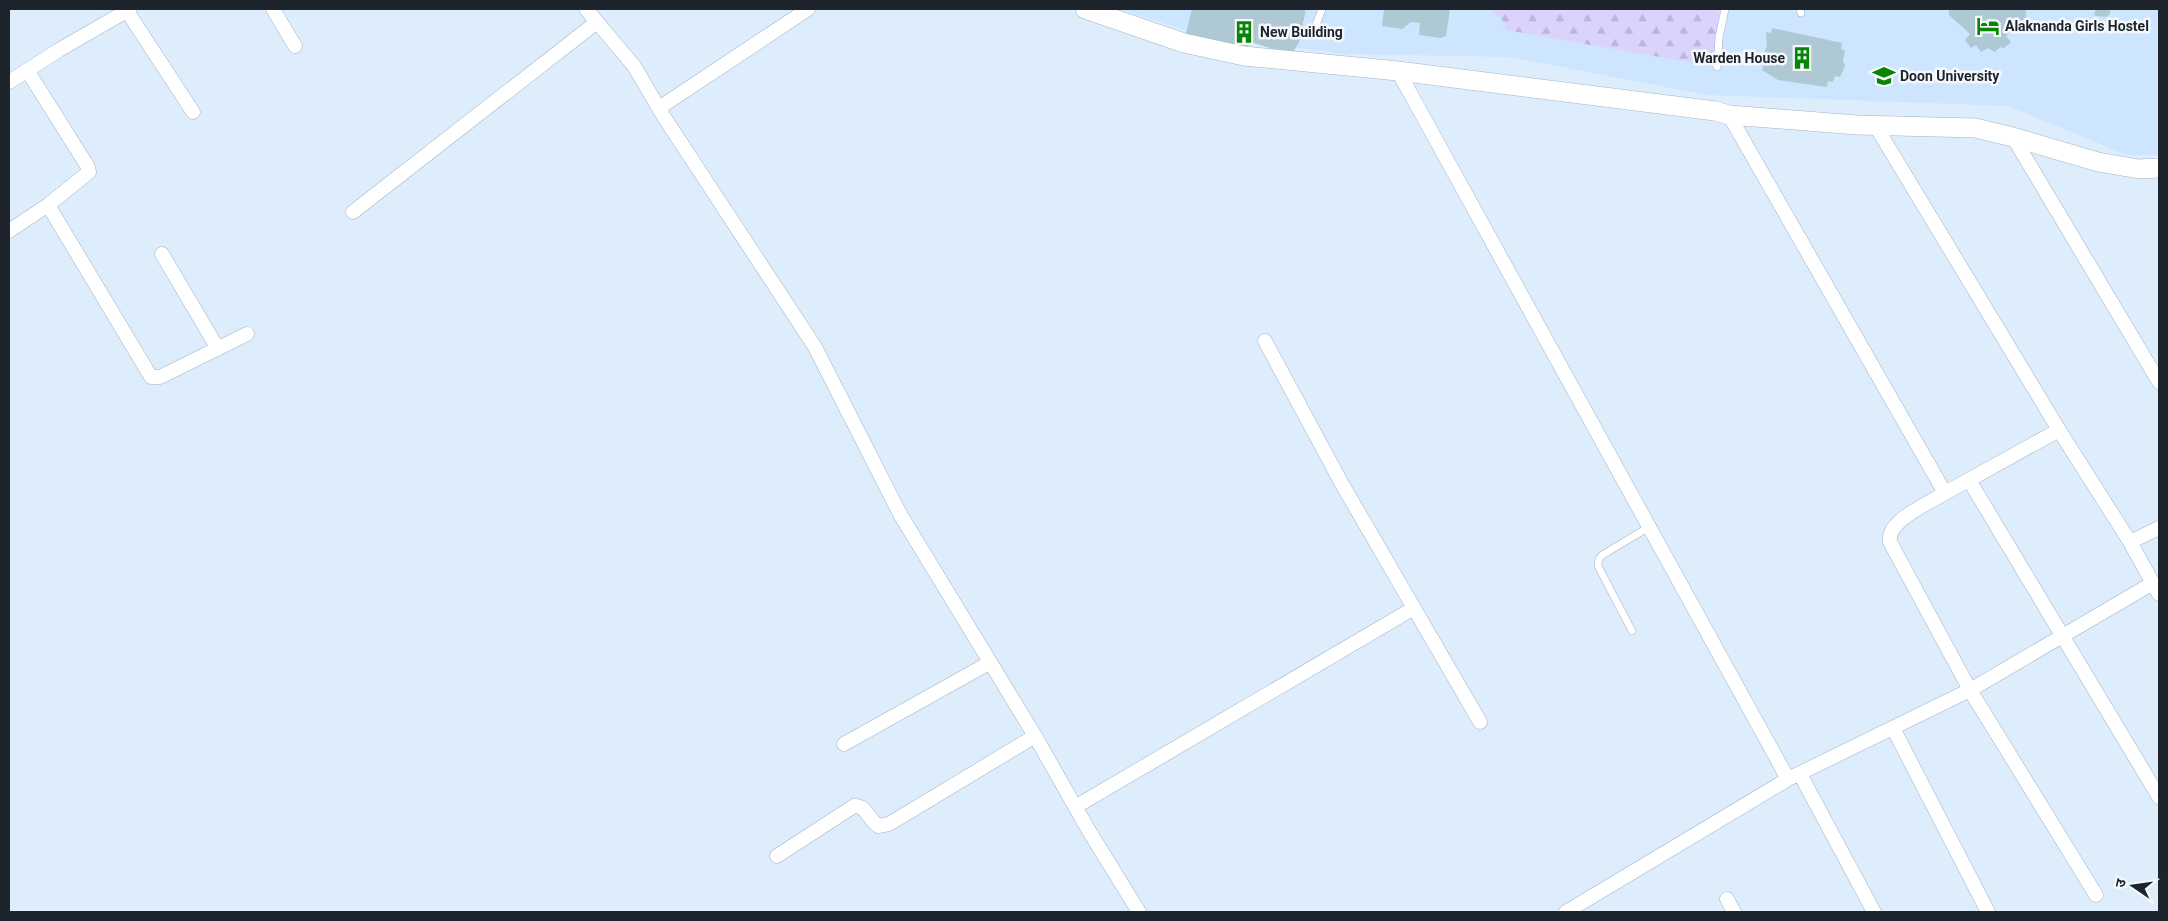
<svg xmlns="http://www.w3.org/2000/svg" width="2168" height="921" font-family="Roboto,'Noto Sans Devanagari',sans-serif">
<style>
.built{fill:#cde5fe}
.forest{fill:url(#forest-firs)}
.building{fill:#aec8d4}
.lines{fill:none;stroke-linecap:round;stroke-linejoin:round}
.lane-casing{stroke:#a2b3c5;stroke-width:8}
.street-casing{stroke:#a2b3c5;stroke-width:15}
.secondary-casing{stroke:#a2b3c5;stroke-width:20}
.lane{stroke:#fff;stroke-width:7}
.street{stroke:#fff;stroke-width:14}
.secondary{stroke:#fff;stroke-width:19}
.labels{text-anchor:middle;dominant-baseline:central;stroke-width:5;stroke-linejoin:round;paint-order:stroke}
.poi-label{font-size:14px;font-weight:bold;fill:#1d242b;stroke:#f5f9fd;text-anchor:start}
</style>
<defs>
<pattern id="forest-firs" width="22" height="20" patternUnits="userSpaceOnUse" patternTransform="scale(1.25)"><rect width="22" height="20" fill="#dad4fd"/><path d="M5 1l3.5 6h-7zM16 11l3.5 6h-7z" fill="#bbb6d9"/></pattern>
</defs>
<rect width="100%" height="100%" fill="#deedfc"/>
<path class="built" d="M1119,9H2159V155H2127L2008,106L1706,95L1511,57L1345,54L1200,35Z"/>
<path class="forest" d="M1490,9H1719L1717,67L1506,30L1502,19Z"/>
<path class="building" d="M1192,9H1306L1299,42L1293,53L1283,52L1250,42L1245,53L1184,42Z
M1384,9H1450L1446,36L1441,38L1419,35L1420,23L1411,22L1402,29L1382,26Z
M1949,9H2026V17L2006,36L2011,42L2004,48L2000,47L1995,52L1988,48L1981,52L1976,45L1971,48L1965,40L1970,34L1949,15Z
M2096,9H2110V14L2106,17L2098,16L2094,15Z
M1772,28L1842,43L1841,49L1845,50L1843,60L1845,66L1840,77L1835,76L1833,82L1828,81L1827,87L1778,80L1762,70L1764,62L1759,60L1761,55H1764L1767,45L1766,32L1771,33Z"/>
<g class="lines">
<defs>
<path id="lane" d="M1800,9L1801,13
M1316,25L1322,9
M1717,67L1719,38L1725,9
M1632,631L1598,566C1598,560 1599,557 1604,554L1649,527"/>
<path id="street" d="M273,9L295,46
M586,9L634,66L664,117L815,347L900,514L1035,736L1089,831L1139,912
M127,11L193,112
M1398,71L1788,779
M9,82L59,50L130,9
M659,108L808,9
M1729,115L1945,493C1929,503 1886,521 1890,542L1970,690L2096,895
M1875,125L2059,430L2130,542L2159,594
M2013,137L2159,382
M48,205L151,377H160L247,334
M353,212L597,22
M9,231L48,205L89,172L88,167L27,70
M162,254L218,349
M1265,341L1342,484L1480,722
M1969,480L2159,797
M1945,493L2059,430
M2130,542L2159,528
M1893,728L1988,912
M844,744L989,663
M1800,774L1874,912
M1075,807L1414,608
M777,856L854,806C866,805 869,820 878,826L889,824L1035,736
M1727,899L1734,912
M1566,912L1788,779L1970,690L2153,583"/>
<path id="secondary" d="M1085,9L1184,43L1244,56L1398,71L1715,111L1729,115L1857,125L1975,128L2013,137L2098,162L2139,169L2159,168"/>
</defs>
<use href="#lane" class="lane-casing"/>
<use href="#street" class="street-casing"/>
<use href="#secondary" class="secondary-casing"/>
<use href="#lane" class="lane"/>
<use href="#street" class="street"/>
<use href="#secondary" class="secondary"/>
</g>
<defs>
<symbol id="hotel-bare" viewBox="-9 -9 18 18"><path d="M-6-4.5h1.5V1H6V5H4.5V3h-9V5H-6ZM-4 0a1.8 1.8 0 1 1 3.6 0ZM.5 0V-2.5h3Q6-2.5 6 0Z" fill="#078504" stroke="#f5f9fd" stroke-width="2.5" paint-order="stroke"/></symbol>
<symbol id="building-bare" viewBox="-9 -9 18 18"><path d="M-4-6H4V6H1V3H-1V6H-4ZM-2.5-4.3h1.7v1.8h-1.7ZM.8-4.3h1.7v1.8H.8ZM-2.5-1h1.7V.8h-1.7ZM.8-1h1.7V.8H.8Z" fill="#078504" stroke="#f5f9fd" stroke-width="2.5" paint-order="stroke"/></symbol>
<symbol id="university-bare" viewBox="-9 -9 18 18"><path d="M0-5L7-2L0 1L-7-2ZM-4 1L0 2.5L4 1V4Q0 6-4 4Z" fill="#078504" stroke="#f5f9fd" stroke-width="2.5" paint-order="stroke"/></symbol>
</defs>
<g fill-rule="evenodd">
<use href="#hotel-bare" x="1972" y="10" width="32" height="32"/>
<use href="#building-bare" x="1228" y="16" width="32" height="32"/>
<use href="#building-bare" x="1786" y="42" width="32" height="32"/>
<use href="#university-bare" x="1868" y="60" width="32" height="32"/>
</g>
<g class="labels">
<g class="poi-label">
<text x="2005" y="26">Alaknanda Girls Hostel</text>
<text x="1260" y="32">New Building</text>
<text x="1785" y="58" text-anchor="end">Warden House</text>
<text x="1900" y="76">Doon University</text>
</g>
</g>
<rect width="2168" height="921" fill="none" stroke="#1d242b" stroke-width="20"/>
<g transform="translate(2133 886) rotate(283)" stroke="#f5f9fd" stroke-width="4" paint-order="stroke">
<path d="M0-4L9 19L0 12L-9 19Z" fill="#1d242b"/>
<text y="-8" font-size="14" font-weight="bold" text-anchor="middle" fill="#1d242b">उ</text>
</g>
</svg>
